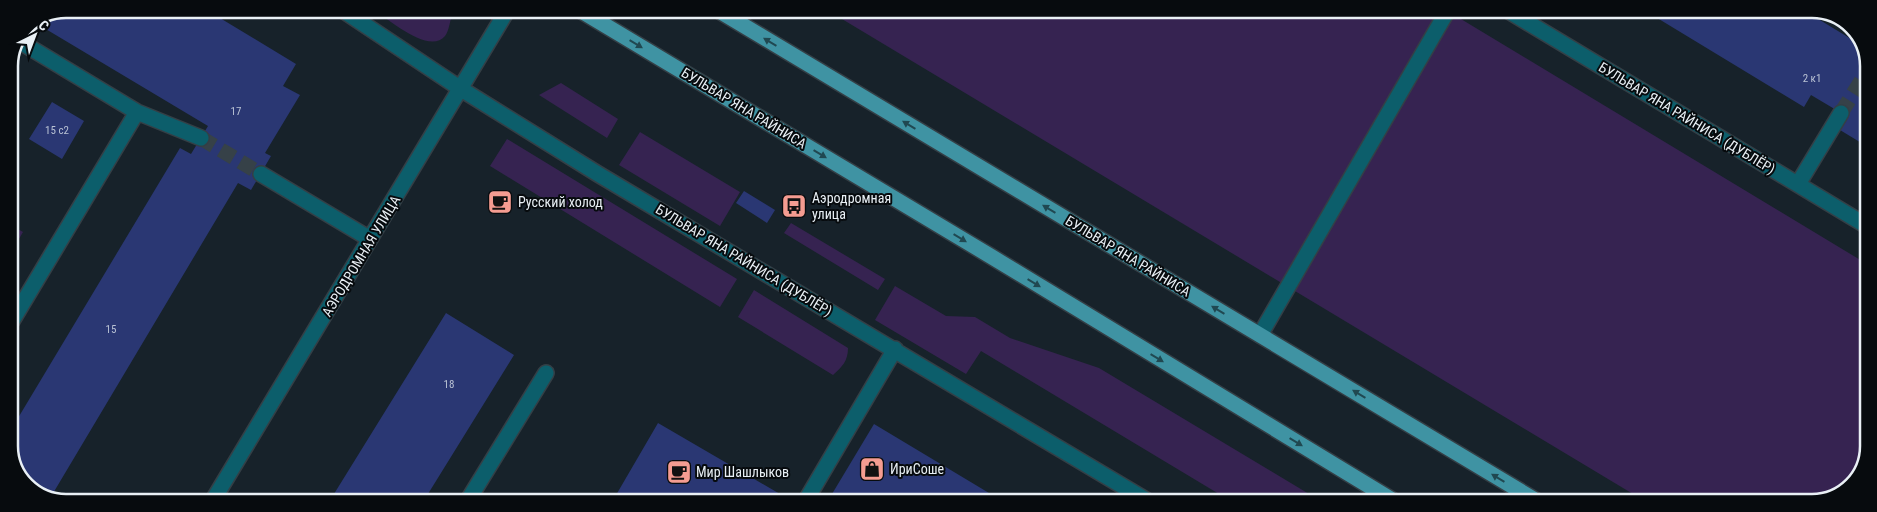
<svg xmlns="http://www.w3.org/2000/svg" width="1877" height="512" font-family="'Roboto Condensed',sans-serif">
<style>
.green{fill:#362351}
.building{fill:#2a3773}
.lines{fill:none;stroke-linecap:round;stroke-linejoin:round}
.minor-tunnel{stroke:#364148;stroke-width:15;stroke-dasharray:15 8;stroke-linecap:butt}
.minor-casing{stroke:#343f46;stroke-width:18}
.major-casing{stroke:#343f46;stroke-width:18}
.minor{stroke:#0c5e6b;stroke-width:15}
.major{stroke:#3f93a3;stroke-width:15}
.oneway{fill:#204851}
.labels{text-anchor:middle;dominant-baseline:central;stroke-width:4;stroke-linejoin:round;paint-order:stroke}
.number-label{font-size:11px;fill:#b9c2d4}
.street-label{font-size:14px;fill:#e9f0f5;stroke:#070b0e}
.poi-label{font-size:14px;fill:#e9f0f5;stroke:#070b0e;text-anchor:start}
.rim{fill:none;stroke:#e9f0f5;stroke-width:2.5}
</style>
<rect width="100%" height="100%" fill="#17222a"/>
<path class="green" d="M373,9H450L452,14C450,21 449,31 445,36C429,55 388,19 373,9Z
M827,10H1446L1867,264L1866,461L1846,491L1812,503H1648Z
M561,83L618,119L607,138L539,95Z
M640,132L740,192L720,226L619,165Z
M507,139L737,279L720,307L490,166Z
M791,223L885,279L878,290L784,233Z
M9,224L23,232L9,256Z
M895,286L946,316L975,317L1010,338L1099,368L1324,503H1234L981,351L966,374L875,320Z
M754,290L848,348C848,361 842,367 833,375L738,317Z"/>
<path class="building" d="M65,9H205L296,64L283,86L300,95L265,153L271,156L251,190L238,183L49,500L23,484L9,451V433L180,148L191,154L208,126L34,22Z
M1644,10L1805,11L1861,45L1868,61V147L1840,130L1848,117L1811,95L1804,107Z
M52,102L84,121L62,159L29,139Z
M744,191L775,210L767,223L736,203Z
M446,313L514,355L423,502H329Z
M658,423L780,494L775,502H612Z
M874,424L1004,502H834L829,499Z"/>
<g class="lines">
<path class="minor-tunnel" d="M1841,113L1868,70
M201,138L261,174"/>
<defs>
<path id="minor" d="M341,9L461,89L598,174L1151,503
M1507,10L1867,226
M19,41L137,112L201,138
M261,174L370,239
M1798,184L1841,113
M9,326L137,112
M1260,335L1448,10
M212,502L508,9
M467,502L546,373
M805,502L895,349"/>
<path id="major" d="M578,9L992,257L1397,503
M716,9L1540,503"/>
</defs>
<use href="#minor" class="minor-casing"/>
<use href="#major" class="major-casing"/>
<use href="#minor" class="minor"/>
<use href="#major" class="major"/>
</g>
<defs><path id="oneway-solid" d="M-6-.8H1V-3.2L6.5 0L1 3.2V.8H-6Z" transform="scale(1.25)"/></defs>
<g class="oneway">
<use href="#oneway-solid" transform="translate(770 42) rotate(-149)"/>
<use href="#oneway-solid" transform="translate(636 44) rotate(31)"/>
<use href="#oneway-solid" transform="translate(909 125) rotate(-149)"/>
<use href="#oneway-solid" transform="translate(820 154) rotate(31)"/>
<use href="#oneway-solid" transform="translate(1049 209) rotate(-149)"/>
<use href="#oneway-solid" transform="translate(960 238) rotate(31)"/>
<use href="#oneway-solid" transform="translate(1034 283) rotate(31)"/>
<use href="#oneway-solid" transform="translate(1218 310) rotate(-149)"/>
<use href="#oneway-solid" transform="translate(1157 358) rotate(31)"/>
<use href="#oneway-solid" transform="translate(1359 394) rotate(-149)"/>
<use href="#oneway-solid" transform="translate(1296 442) rotate(31)"/>
<use href="#oneway-solid" transform="translate(1498 478) rotate(-149)"/>
</g>
<defs>
<symbol id="cafe-square" viewBox="-11 -11 22 22"><rect x="-9" y="-9" width="18" height="18" rx="4" fill="#f59c91" stroke="#070b0e"/><path d="M-5.5-4.5H6V0H3Q3 3.5 0 3.5H-2.5Q-5.5 3.5-5.5 0ZM3-3.2v2h1.7v-2ZM-6 4.5H4V6H-6Z" fill="#111"/></symbol>
<symbol id="bus-square" viewBox="-11 -11 22 22"><rect x="-9" y="-9" width="18" height="18" rx="4" fill="#f59c91" stroke="#070b0e"/><path d="M-5-6H5V4H4V6H2V4H-2V6H-4V4H-5ZM-3.5-4V0h7V-4ZM-3.5 1.2v1.5H-2V1.2ZM2 1.2v1.5H3.5V1.2Z" fill="#111"/></symbol>
<symbol id="shop-square" viewBox="-11 -11 22 22"><rect x="-9" y="-9" width="18" height="18" rx="4" fill="#f59c91" stroke="#070b0e"/><path d="M-5-2.5h2.3a2.7 3.5 0 0 1 5.4 0H5L5.5 6h-11ZM-1.5-2.5h3a1.5 2.3 0 0 0-3 0Z" fill="#111"/></symbol>
</defs>
<g fill-rule="evenodd">
<use href="#cafe-square" x="486" y="188" width="28" height="28"/>
<use href="#bus-square" x="780" y="192" width="28" height="28"/>
<use href="#shop-square" x="858" y="455" width="28" height="28"/>
<use href="#cafe-square" x="665" y="458" width="28" height="28"/>
</g>
<g class="labels">
<g class="number-label">
<text x="1812" y="78">2 к1</text>
<text x="236" y="111">17</text>
<text x="57" y="130">15 с2</text>
<text x="111" y="329">15</text>
<text x="449" y="384">18</text>
</g>
<g class="street-label">
<text transform="translate(744 108) rotate(31)">БУЛЬВАР ЯНА РАЙНИСА</text>
<text transform="translate(1687 118) rotate(31)">БУЛЬВАР ЯНА РАЙНИСА (ДУБЛЁР)</text>
<text transform="translate(361 256) rotate(-59)">АЭРОДРОМНАЯ УЛИЦА</text>
<text transform="translate(1128 256) rotate(31)">БУЛЬВАР ЯНА РАЙНИСА</text>
<text transform="translate(744 260) rotate(31)">БУЛЬВАР ЯНА РАЙНИСА (ДУБЛЁР)</text>
</g>
<g class="poi-label">
<text x="812" y="198">Аэродромная<tspan x="812" dy="16">улица</tspan></text>
<text x="518" y="202">Русский холод</text>
<text x="890" y="469">ИриСоше</text>
<text x="696" y="472">Мир Шашлыков</text>
</g>
</g>
<path d="M0 0H1877V512H0ZM66 18H1812A48 48 0 0 1 1860 66V446A48 48 0 0 1 1812 494H66A48 48 0 0 1 18 446V66A48 48 0 0 1 66 18Z" fill="#070b0e" fill-rule="evenodd"/>
<path class="rim" d="M66 18H1812A48 48 0 0 1 1860 66V446A48 48 0 0 1 1812 494H66A48 48 0 0 1 18 446V66A48 48 0 0 1 66 18Z"/>
<g transform="translate(35 35) rotate(42)" stroke="#070b0e" stroke-width="4" paint-order="stroke">
<path d="M0-4L9 19L0 12L-9 19Z" fill="#e9f0f5"/>
<text y="-8" font-size="14" font-weight="bold" text-anchor="middle" fill="#e9f0f5">С</text>
</g>
</svg>
